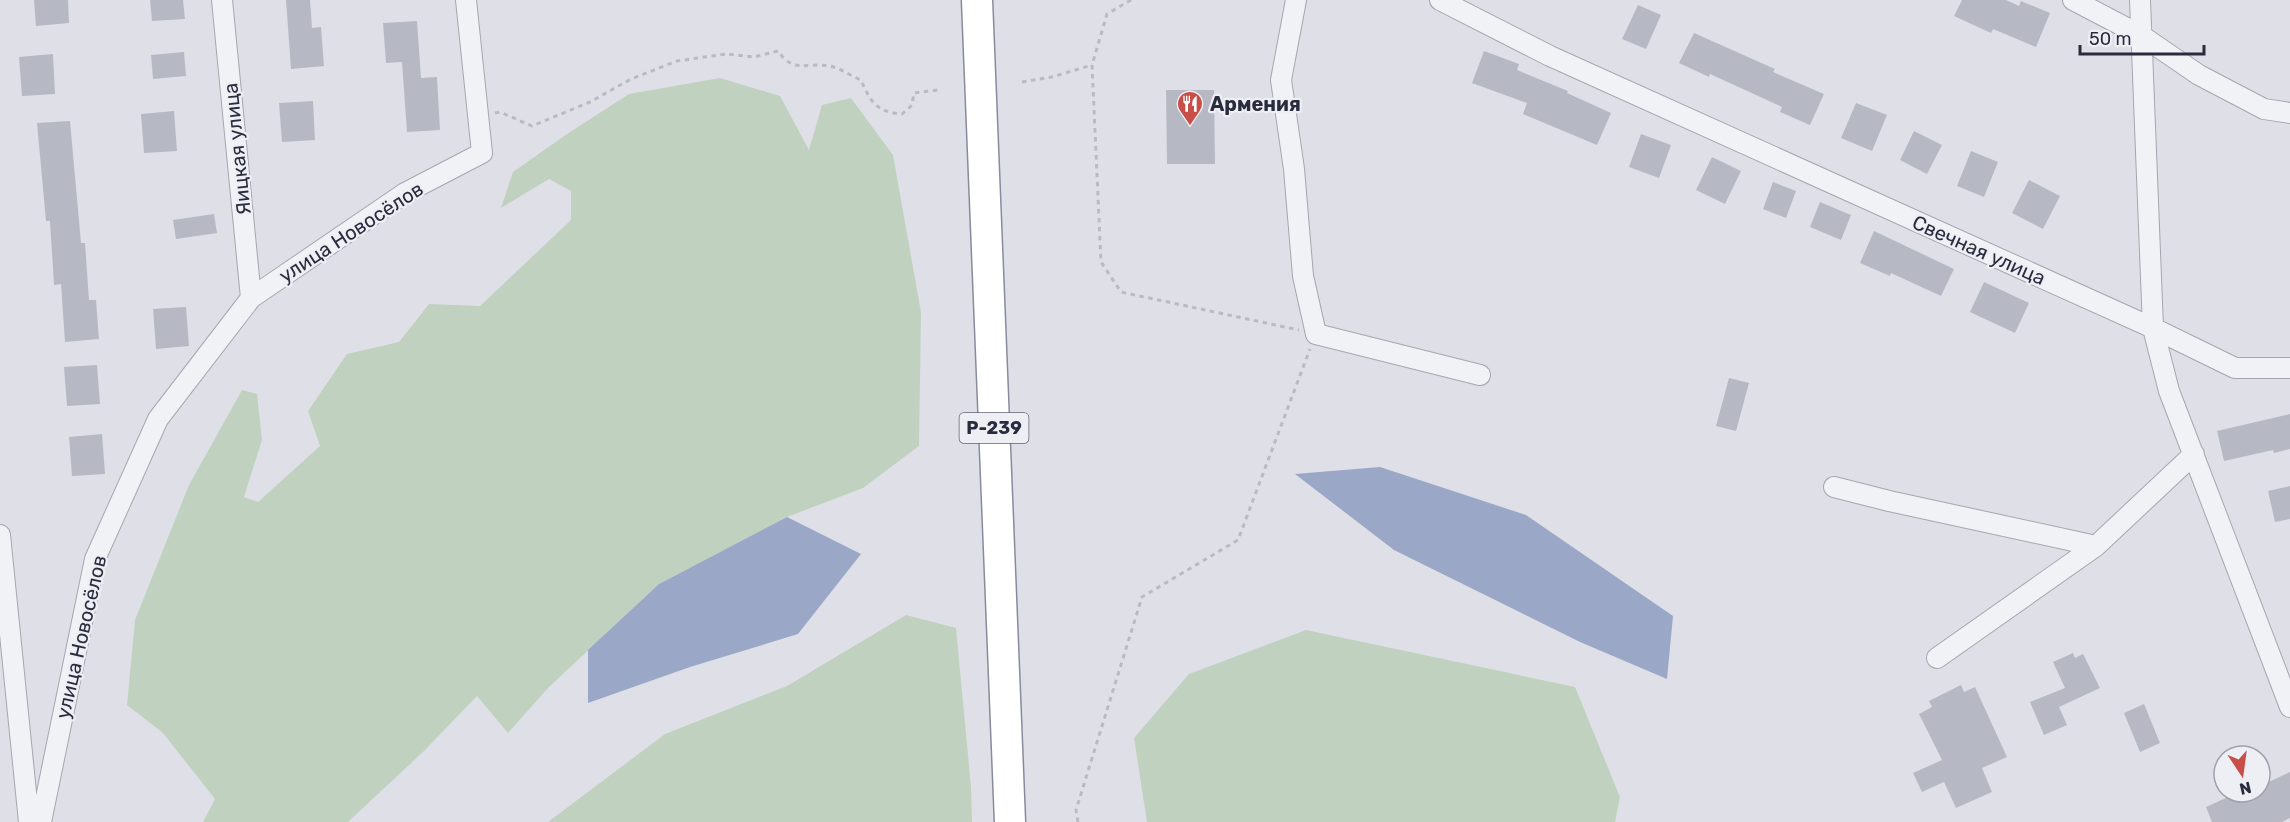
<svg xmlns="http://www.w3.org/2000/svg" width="2290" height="822" font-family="Rubik,sans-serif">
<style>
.green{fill:#c1d1c0}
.water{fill:#9ba7c6}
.building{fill:#b6b9c4}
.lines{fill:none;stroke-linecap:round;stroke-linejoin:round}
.minor-casing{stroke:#a4a6b1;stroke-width:22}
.highway-casing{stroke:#878b9d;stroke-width:33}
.path{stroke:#b9bbc2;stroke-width:3;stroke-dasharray:4.5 4.5;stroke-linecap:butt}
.minor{stroke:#f1f2f6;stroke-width:20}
.highway{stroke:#fff;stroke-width:30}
.labels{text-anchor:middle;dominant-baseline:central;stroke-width:4.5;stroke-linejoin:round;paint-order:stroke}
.shield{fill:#eeeff5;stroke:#636674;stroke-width:1.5}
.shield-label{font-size:18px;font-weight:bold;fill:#282c3d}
.poi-label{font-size:20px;font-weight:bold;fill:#282c3d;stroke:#eeeff5;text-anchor:start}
.street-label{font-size:20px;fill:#282c3d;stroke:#eeeff5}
</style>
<rect width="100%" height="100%" fill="#dfe0e7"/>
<path class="green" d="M720,78L780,96L809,150L822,105L851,98L893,155L921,312L919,446L863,488L787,517L659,584L548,688L508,733L477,696L424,751L348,822H203L215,799L163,733L127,705L135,620L189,485L242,390L257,394L262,440L244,497L258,502L320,446L308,411L347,354L399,342L429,304L480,306L571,220V191L549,179L501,208L513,172L567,134L629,94Z
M906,615L956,628L971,787L972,822H548L665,734L787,686Z
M1306,630L1575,687L1620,797L1615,822H1147L1134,738L1189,674Z"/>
<path class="water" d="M1380,467L1526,515L1673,616L1667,679L1580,642L1394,550L1295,474Z
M787,517L861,554L798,634L690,667L588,703V650L659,584Z"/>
<path class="building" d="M34,0H68L69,23L36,26Z
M150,0H183L185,19L152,21Z
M286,0H310L312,28L321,27L324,66L291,69Z
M1962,0H2006L2019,6L2021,1L2050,13L2036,47L1993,29L1991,33L1954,16Z
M1638,5L1661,15L1646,49L1622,39Z
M417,21L421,78L437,77L440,130L407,132L402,62L386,63L383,23Z
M1694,33L1775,69L1773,72L1824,94L1810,125L1780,112L1782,107L1710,74L1709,77L1679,63Z
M1484,51L1519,64L1517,70L1568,91L1567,93L1611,113L1597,145L1523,114L1527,103L1472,83Z
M184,52L186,76L153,79L151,55Z
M53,54L55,94L22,96L19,57Z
M1166,90H1214L1215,164H1167Z
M313,101L315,140L282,142L279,103Z
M1856,103L1887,115L1872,151L1841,138Z
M174,111L177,151L144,153L141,114Z
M70,121L81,243H85L89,300H96L99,339L65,342L61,284L54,285L50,221H46L37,123Z
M1914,131L1942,145L1927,174L1900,160Z
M1641,134L1671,145L1659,178L1629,167Z
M1971,151L1998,162L1984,197L1957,186Z
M1712,157L1741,171L1725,204L1696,190Z
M2029,180L2060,196L2043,229L2012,213Z
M1773,182L1796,191L1786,218L1763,209Z
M1820,202L1851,215L1841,240L1810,227Z
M214,214L217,233L176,239L173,220Z
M1874,231L1954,269L1941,296L1891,273L1890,276L1860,263Z
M1984,282L2029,303L2015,333L1970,312Z
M186,307L189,346L156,349L153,309Z
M97,365L100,404L67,406L64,367Z
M1729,378L1749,383L1736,431L1716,426Z
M2290,414V449L2274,453L2273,450L2224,461L2217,431Z
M102,434L105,474L72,476L69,437Z
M2290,486V519L2275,522L2268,491Z
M2073,653L2075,658L2083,654L2100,688L2059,707L2067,725L2044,735L2030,702L2065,688L2053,662Z
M1961,685L1964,692L1975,687L2007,757L1982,768L1992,792L1956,808L1944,782L1922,792L1913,773L1942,760L1919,714L1932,707L1929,701Z
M2144,704L2160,743L2140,752L2124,713Z
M2290,772V818L2282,822H2212L2206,807L2239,792H2260V786Z"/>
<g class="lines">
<defs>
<path id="minor" d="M222,0L251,298
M1296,0L1281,80L1294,169L1303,276L1316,334L1480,375
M1440,0L1550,56L2153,328L2235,368H2290
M2073,0L2142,36L2199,75L2264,109L2290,113
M2140,0L2153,328L2169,391L2290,707
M1834,487L1889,501L2096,546
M0,535L29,822
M1937,658L2096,546L2194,454
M41,822L95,559L158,419L251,298L405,193L482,153L466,0"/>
<path id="highway" d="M977,0L1010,822"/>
</defs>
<use href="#minor" class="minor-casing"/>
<use href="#highway" class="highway-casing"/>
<path class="path" d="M1131,0L1107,14L1092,65L1101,262L1121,292L1299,330
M1022,82L1052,77L1092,65
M495,113L500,112L532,126L590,102L631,79L677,61L726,54L754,57L778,51C794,74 806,62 830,66C840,68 851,76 861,80C871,103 877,112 902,114L912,105L914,93L938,90
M1078,822L1076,810L1142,597L1238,540L1310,349"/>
<use href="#minor" class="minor"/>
<use href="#highway" class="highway"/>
</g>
<defs>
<symbol id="restaurant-pin" viewBox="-11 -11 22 30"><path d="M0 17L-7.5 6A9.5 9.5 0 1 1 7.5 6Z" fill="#c84e48" stroke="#eeeff5"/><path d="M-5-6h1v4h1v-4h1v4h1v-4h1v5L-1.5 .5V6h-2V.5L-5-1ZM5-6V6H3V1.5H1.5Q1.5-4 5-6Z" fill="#fff"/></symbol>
</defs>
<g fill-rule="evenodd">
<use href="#restaurant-pin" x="1175" y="89" width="30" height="40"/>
</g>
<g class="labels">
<rect class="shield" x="959.5" y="413" width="69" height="30" rx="4.5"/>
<g class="shield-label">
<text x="994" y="428">Р-239</text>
</g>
<g class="poi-label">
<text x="1210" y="104">Армения</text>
</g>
<g class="street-label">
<text transform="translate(237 149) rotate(-96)">Яицкая улица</text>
<text transform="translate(351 232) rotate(-33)">улица Новосёлов</text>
<text transform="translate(1979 250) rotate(24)">Свечная улица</text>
<text transform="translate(81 637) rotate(-77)">улица Новосёлов</text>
</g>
</g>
<g transform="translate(2242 774) rotate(167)"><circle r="28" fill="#eeeff5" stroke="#9fa1ab" stroke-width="1.5"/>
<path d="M0-4.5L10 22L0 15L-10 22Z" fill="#c84e48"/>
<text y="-9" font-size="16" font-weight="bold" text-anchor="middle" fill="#282c3d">N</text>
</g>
<path d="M2080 45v9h124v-9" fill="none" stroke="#282c3d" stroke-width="3"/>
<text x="2089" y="45" font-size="18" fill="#282c3d" stroke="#eeeff5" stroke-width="4.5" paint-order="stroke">50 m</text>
</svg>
